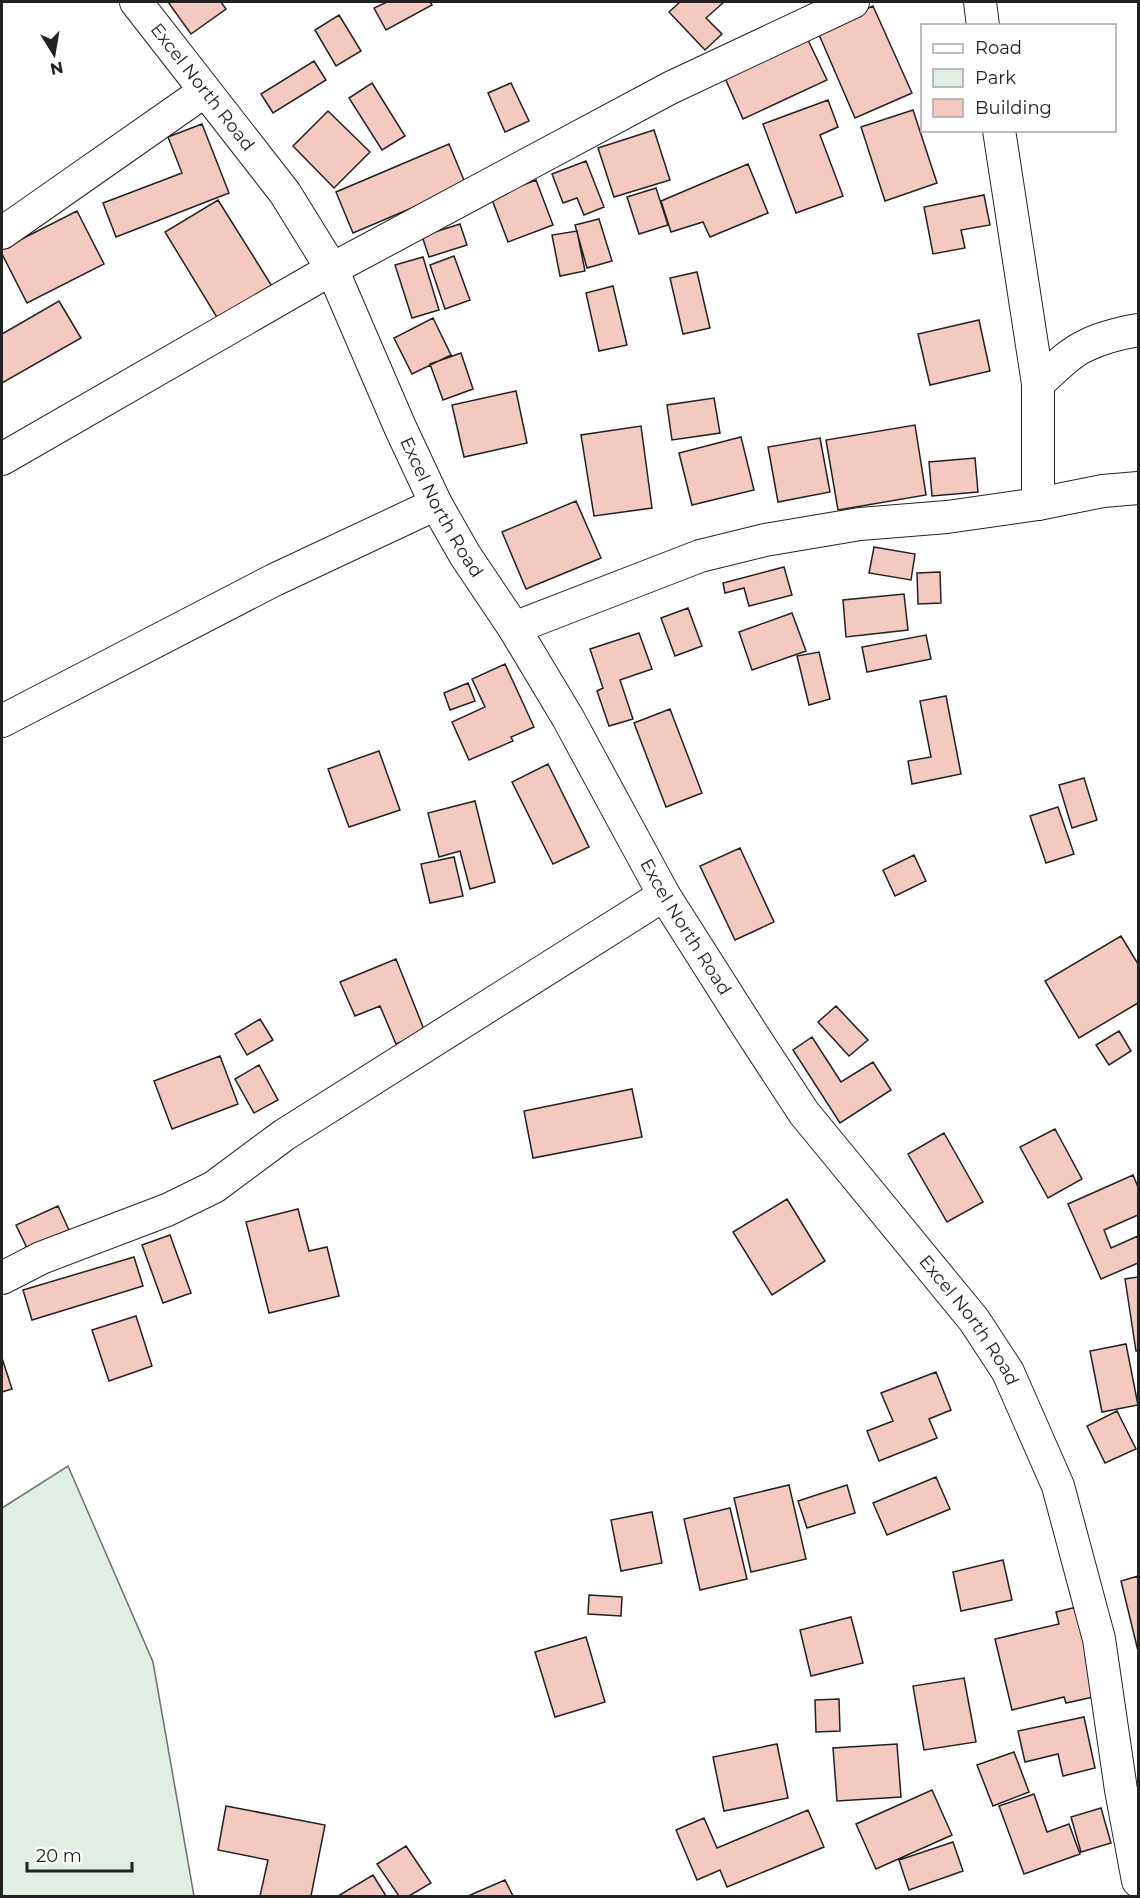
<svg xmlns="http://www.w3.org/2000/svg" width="1140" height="1898" font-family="Montserrat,sans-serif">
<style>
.green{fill:#e0efe3;stroke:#6f6f6f;stroke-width:1.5}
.building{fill:#f3c9c0;stroke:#222;stroke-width:1.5}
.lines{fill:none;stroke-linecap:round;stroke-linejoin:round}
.minor-casing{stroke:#222;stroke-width:34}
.minor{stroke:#fff;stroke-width:32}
.labels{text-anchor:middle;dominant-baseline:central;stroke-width:4.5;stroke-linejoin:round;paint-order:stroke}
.street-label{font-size:18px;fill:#222;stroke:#fff}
</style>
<rect width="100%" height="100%" fill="#fff"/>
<path class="green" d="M68,1466L153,1662L194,1896H2V1508Z"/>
<path class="building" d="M168,2H221L226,9L191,34Z
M387,2H430L432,5L386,30L374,8Z
M680,2H724L706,18L722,34L705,50L669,12Z
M873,6L912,93L855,118L817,30Z
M339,15L361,51L336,66L315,30Z
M808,40L827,80L743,119L725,78Z
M314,61L326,80L273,113L261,94Z
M372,83L405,136L382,150L349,98Z
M511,83L529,121L505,132L488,93Z
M828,100L838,127L820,135L843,196L796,213L763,124Z
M913,110L937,183L885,201L861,127Z
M328,111L370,152L334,188L293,146Z
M202,124L229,193L116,237L103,203L182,173L168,137Z
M654,130L670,180L614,197L598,148Z
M449,144L466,185L353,233L336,192Z
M586,161L604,207L584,215L577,198L563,203L552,174Z
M748,164L768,213L710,237L703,222L671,232L661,201Z
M536,180L553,225L508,242L491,197Z
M656,188L668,225L639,234L627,197Z
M984,195L990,225L961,230L965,248L933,254L924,207Z
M218,200L275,291L221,324L165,232Z
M77,211L104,264L27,303L2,254V249Z
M599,219L612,261L587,268L575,225Z
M460,224L467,245L429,257L422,236Z
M577,231L585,271L560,276L552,235Z
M454,256L470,300L445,309L430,265Z
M423,257L439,310L412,318L395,265Z
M697,272L710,328L683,334L670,278Z
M613,286L627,345L599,351L586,293Z
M59,301L81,338L2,383V334Z
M433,318L451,355L412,374L394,338Z
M979,320L990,371L930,385L918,334Z
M461,353L473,389L443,400L430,364Z
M516,391L527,443L464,457L452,405Z
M714,398L720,433L672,440L667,405Z
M915,425L926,495L838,510L826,440Z
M641,426L652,508L594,516L581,435Z
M741,437L754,490L692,505L679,453Z
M820,438L830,492L778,502L768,447Z
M975,458L978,492L932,496L929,462Z
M576,501L601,558L526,589L502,532Z
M874,547L915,554L911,580L869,573Z
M784,567L792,595L749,606L744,588L725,593L723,583Z
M940,572L941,603L918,604L917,573Z
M904,594L908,630L846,637L843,600Z
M688,608L702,646L675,656L661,618Z
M792,613L806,651L752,670L739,632Z
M639,633L652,669L620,680L633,719L609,726L597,691L603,688L590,649Z
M926,635L931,659L867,672L862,647Z
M819,652L830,699L809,705L797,656Z
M505,664L534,727L511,737L513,741L469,760L452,722L485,707L472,679Z
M468,683L475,701L450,710L444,693Z
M946,696L961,774L912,784L908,761L931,757L920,701Z
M670,709L702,793L666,807L634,723Z
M379,751L400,810L349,827L328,769Z
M548,764L589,847L553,864L512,782Z
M1084,778L1097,820L1072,828L1059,785Z
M475,801L495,882L470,889L460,851L439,857L428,813Z
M1058,807L1074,854L1046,863L1030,816Z
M740,848L774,922L735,940L700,866Z
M914,855L926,881L895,896L883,870Z
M454,857L463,896L430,903L421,864Z
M1121,936L1138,964V1003L1079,1038L1045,981Z
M396,959L425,1032L396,1044L380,1006L355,1016L340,982Z
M836,1006L868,1040L849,1056L818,1022Z
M260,1019L273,1040L247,1055L235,1034Z
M1119,1031L1131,1051L1109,1065L1096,1045Z
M812,1037L841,1082L873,1062L891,1090L840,1123L793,1050Z
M220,1056L238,1104L172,1129L154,1081Z
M259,1065L278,1100L254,1113L235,1079Z
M632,1089L642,1137L533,1158L524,1111Z
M1055,1129L1082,1179L1048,1198L1020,1147Z
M944,1133L983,1202L947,1222L908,1154Z
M1133,1175L1138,1187V1215L1104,1230L1111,1248L1138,1236V1263L1101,1279L1068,1204Z
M787,1199L825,1261L772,1295L733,1232Z
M58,1206L69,1230L27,1248L16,1225Z
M298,1209L309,1251L327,1247L339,1296L269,1313L246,1222Z
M170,1235L191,1293L163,1303L142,1245Z
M134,1257L143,1286L32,1320L23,1290Z
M1138,1277V1351H1136L1125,1279Z
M136,1316L152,1366L109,1381L92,1330Z
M1126,1344L1138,1405L1102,1412L1090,1351Z
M2,1358L12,1389L2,1392Z
M936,1372L951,1410L929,1419L937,1438L879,1461L867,1431L893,1421L881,1393Z
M1117,1411L1136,1449L1105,1463L1087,1426Z
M936,1477L950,1509L887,1535L873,1503Z
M789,1485L806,1559L751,1572L734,1498Z
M847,1485L855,1513L807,1528L798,1501Z
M730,1508L747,1579L700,1590L684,1519Z
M652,1512L662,1563L621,1571L611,1520Z
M1003,1560L1012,1600L961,1611L953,1572Z
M1138,1576V1651L1121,1581Z
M589,1595L622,1597L621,1616L588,1614Z
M1077,1607L1098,1696L1066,1703L1064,1697L1012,1710L995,1639L1059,1624L1056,1612Z
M851,1617L863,1663L811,1676L800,1630Z
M586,1637L605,1702L555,1717L535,1652Z
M964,1678L976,1742L924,1750L913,1686Z
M839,1699L840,1731L816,1732L815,1700Z
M1084,1717L1095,1768L1063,1776L1058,1754L1025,1762L1018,1731Z
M777,1744L788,1798L724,1811L713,1757Z
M897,1744L901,1797L837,1801L833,1748Z
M1014,1752L1029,1792L993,1806L977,1765Z
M932,1790L952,1835L876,1869L856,1824Z
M1034,1794L1047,1832L1069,1824L1080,1854L1024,1874L999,1806Z
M226,1806L325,1825L311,1896H260L268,1860L218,1850Z
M1101,1808L1111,1843L1081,1852L1071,1817Z
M808,1810L824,1847L727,1887L720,1870L697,1880L676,1830L704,1818L717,1848Z
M953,1842L963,1871L909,1890L899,1860Z
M406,1846L431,1883L409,1896H399L377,1864Z
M373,1875L386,1896H338Z
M505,1880L513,1896H468Z"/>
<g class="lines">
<defs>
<g id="minor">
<path id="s1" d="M136,2L285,193L332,269L400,427L436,504L465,555L514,628L568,718L664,895L751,1032L804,1113L974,1320L1008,1372L1058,1486L1099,1639L1121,1790L1138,1881"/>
<path d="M980,2L983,26"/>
<path d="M999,130L1038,384V504"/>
<path d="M2,233L205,91"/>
<path d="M1038,384C1053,370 1069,353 1087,345C1103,337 1121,333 1138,330"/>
<path d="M2,459L332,269L670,88L853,2"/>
<path d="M514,628L700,556L765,540L860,524L947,517L1038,504L1103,491L1138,488"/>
<path d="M2,721L274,580L436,504"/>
<path d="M2,1278L41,1258L167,1210L214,1187L284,1135L664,895"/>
</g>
</defs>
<use href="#minor" class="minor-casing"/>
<use href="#minor" class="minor"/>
</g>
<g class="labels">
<g class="street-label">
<text stroke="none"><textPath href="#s1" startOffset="108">Excel North Road</textPath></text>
<text stroke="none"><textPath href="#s1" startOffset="594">Excel North Road</textPath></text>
<text stroke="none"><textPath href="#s1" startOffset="1080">Excel North Road</textPath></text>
<text stroke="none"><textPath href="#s1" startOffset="1566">Excel North Road</textPath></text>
</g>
</g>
<rect width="1140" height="1898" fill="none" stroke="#222222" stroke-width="6"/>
<rect x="921" y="24" width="195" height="108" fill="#ffffff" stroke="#a7a7a7" stroke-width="1.5"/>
<rect x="933" y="44" width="30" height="9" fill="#ffffff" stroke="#a7a7a7" stroke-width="1.5"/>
<text x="975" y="54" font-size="18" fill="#222222">Road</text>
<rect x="933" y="69" width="30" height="18" fill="#e0efe3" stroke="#a7a7a7" stroke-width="1.5"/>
<text x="975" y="84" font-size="18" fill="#222222">Park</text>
<rect x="933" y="99" width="30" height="18" fill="#f3c9c0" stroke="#a7a7a7" stroke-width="1.5"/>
<text x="975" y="114" font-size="18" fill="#222222">Building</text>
<g transform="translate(54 54) rotate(169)" stroke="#ffffff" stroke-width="4.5" paint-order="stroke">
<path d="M0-4.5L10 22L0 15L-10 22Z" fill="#222222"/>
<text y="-9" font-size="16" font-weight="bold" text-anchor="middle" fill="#222222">N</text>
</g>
<path d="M27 1862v9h105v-9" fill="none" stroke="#222222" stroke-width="3"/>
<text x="36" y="1862" font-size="18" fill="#222222" stroke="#ffffff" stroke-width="4.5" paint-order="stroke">20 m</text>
</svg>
